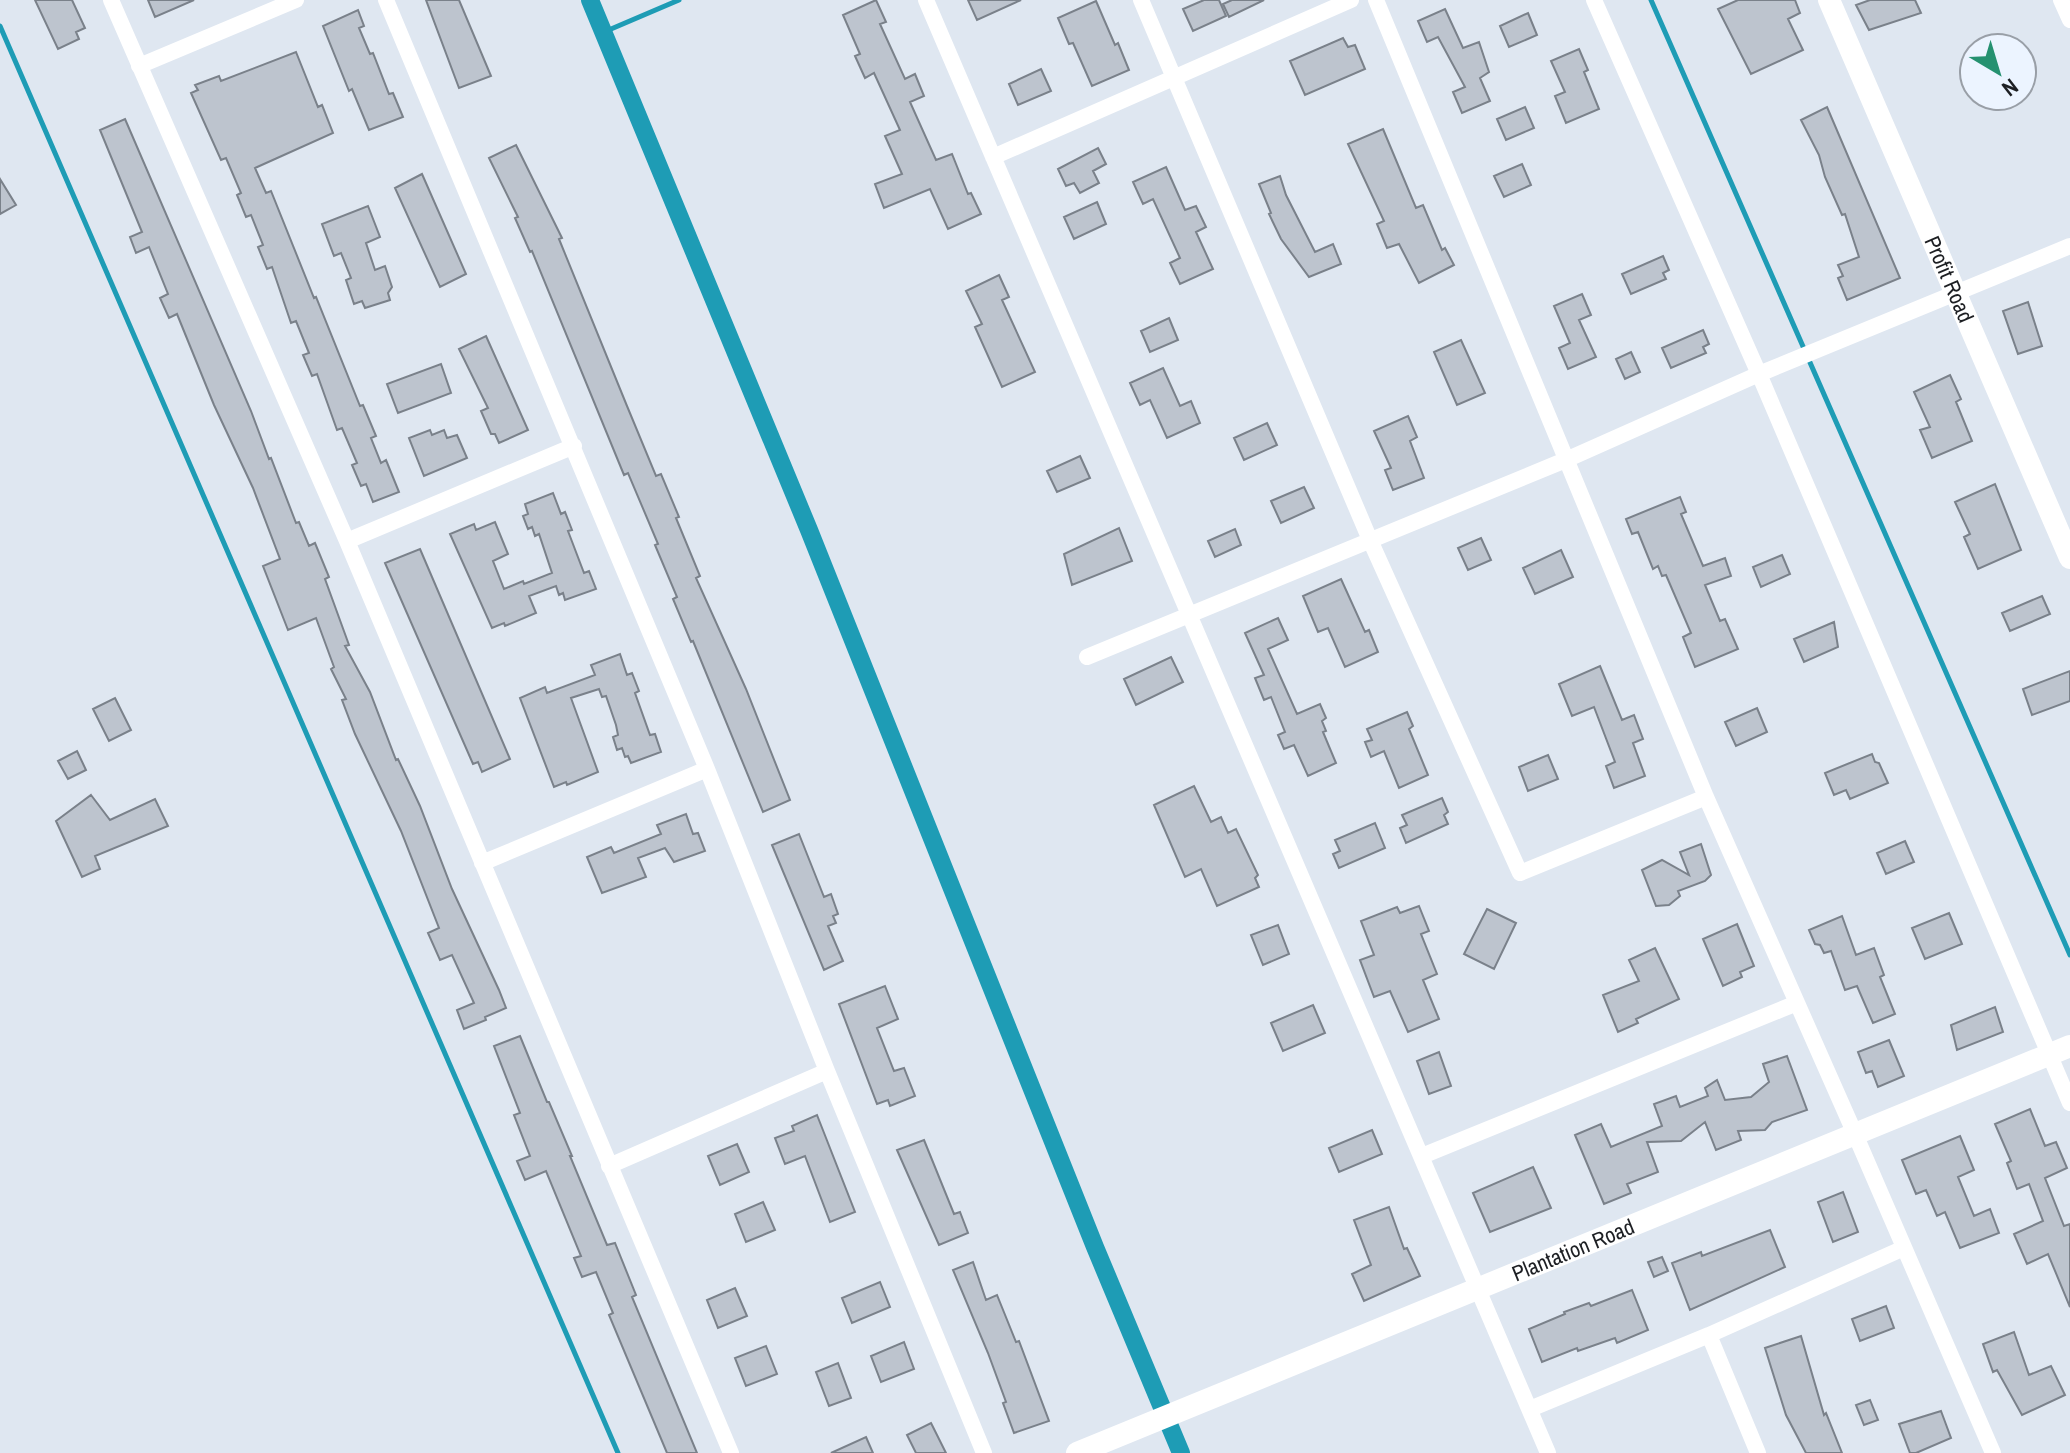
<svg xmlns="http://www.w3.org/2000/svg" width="2070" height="1453" font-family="'Archivo Narrow',sans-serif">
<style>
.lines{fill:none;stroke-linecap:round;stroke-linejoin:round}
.stream{stroke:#1e9cb5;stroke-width:5}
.canal{stroke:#1e9cb5;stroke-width:18}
.building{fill:#bdc4ce;stroke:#7a818a;stroke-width:2}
.street{stroke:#fff;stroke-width:16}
.secondary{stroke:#fff;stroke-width:22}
.labels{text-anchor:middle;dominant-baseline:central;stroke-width:7;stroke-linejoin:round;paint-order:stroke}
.street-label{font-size:22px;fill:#1d1f23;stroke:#ecf4ff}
</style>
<rect width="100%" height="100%" fill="#dfe7f1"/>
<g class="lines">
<path class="stream" d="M1651,0L2070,955
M0,26L618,1453
M604,32L679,0"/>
<path class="canal" d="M590,0L809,530L1095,1247L1181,1453"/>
</g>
<path class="building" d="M35,0H72L85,28L76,32L79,39L58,49Z
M148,0H194L155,17Z
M426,0H459L491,76L459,88Z
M876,0L886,22L880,24L905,79L915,74L924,96L910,102L936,160L952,154L968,194L971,193L981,214L948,229L930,189L884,208L875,184L902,174L885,136L900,130L874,73L865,78L855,56L860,54L843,15Z
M968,0H1021L977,20Z
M1204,0H1219L1226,16L1193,31L1183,9Z
M1232,0H1264L1229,17L1223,4Z
M1738,0H1795L1800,13L1788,19L1803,50L1751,74L1718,9Z
M1870,0H1915L1921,13L1869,30L1856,5Z
M1096,1L1115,45L1118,43L1129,70L1092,86L1073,43L1069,44L1058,18Z
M1445,9L1463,48L1479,42L1489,72L1480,78L1490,101L1462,113L1453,92L1465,87L1438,37L1427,42L1418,21Z
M358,10L364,26L359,28L370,54L373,53L389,94L393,93L403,117L369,130L352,89L349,91L323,26Z
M1528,13L1537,35L1509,47L1500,26Z
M1343,38L1348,47L1355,45L1365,69L1305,95L1290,61Z
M1579,49L1588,70L1584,72L1599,109L1566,123L1555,96L1565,92L1551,61Z
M296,52L318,107L322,105L333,133L255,168L266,193L271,191L314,298L316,297L360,406L363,405L376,436L371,438L381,463L386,460L399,492L373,502L366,484L361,486L352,465L357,463L342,428L337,430L317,374L312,376L303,355L309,353L296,321L291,323L272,267L267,269L258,247L263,245L251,215L246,217L237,195L241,193L226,158L221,160L191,93L198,90L195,85L219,76L221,81Z
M1041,69L1051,91L1018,105L1009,84Z
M1525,107L1534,128L1506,140L1497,119Z
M1827,107L1900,278L1847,300L1838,278L1843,276L1838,265L1859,257L1845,214L1842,215L1825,177L1819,155L1801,120Z
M125,119L251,411L269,459L271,458L296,523L299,522L309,546L315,543L329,577L325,579L349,645L345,646L370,692L396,760L398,759L420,806L452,889L499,990L506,1008L485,1017L486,1020L464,1029L457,1010L474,1003L452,955L440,960L428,933L439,928L401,831L355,734L342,700L346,699L331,669L334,667L316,618L288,630L263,566L280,559L253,488L214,405L177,314L169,318L160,298L168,294L149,247L136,253L130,237L142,232L100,130Z
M1383,129L1416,208L1423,205L1442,250L1445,248L1454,265L1419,283L1399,244L1387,248L1377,224L1384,221L1348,144Z
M516,145L562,238L559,239L627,406L656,476L661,474L679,517L676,518L700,576L696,578L746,689L790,800L763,812L693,641L691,642L673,599L677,597L655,545L658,544L628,473L624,475L532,251L530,252L515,218L518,217L489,158Z
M1098,148L1106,164L1093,171L1099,183L1080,193L1074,183L1066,186L1058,169Z
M1522,164L1531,185L1504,197L1494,176Z
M1166,167L1185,210L1196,206L1206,227L1196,232L1213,269L1180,284L1170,263L1180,258L1153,199L1143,204L1133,182Z
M422,174L466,274L440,287L395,188Z
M1280,176L1286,195L1315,252L1333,244L1341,264L1309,277L1281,239L1269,214L1271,213L1259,184Z
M0,179L16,205L0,214Z
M1097,202L1106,224L1074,239L1064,217Z
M368,206L380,237L366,243L375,270L385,266L392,287L388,293L390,300L365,308L362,301L354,304L346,280L351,278L341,253L334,256L322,224Z
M1663,256L1669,270L1663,273L1666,279L1631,294L1622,274Z
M999,275L1009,297L1002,300L1035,372L1002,387L975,327L982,324L966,291Z
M1582,294L1591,315L1579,320L1596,357L1568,369L1559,348L1570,343L1554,306Z
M2028,302L2042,346L2018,354L2003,311Z
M1169,318L1178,340L1150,352L1141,331Z
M1703,330L1709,344L1703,347L1706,353L1671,368L1662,348Z
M486,336L528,430L499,443L495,434H491L481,411L488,408L459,349Z
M1461,340L1485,393L1457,405L1434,352Z
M1631,352L1640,372L1625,379L1616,359Z
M441,364L451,393L398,413L387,384Z
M1163,368L1180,406L1191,401L1200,423L1167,438L1150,400L1140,405L1130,383Z
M1950,375L1961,399L1956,402L1972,441L1932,458L1920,430L1930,427L1914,392Z
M1408,416L1417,437L1410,441L1424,478L1393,490L1385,470L1391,468L1374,431Z
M1267,423L1277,445L1244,460L1234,438Z
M430,430L432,435L444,430L447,438L457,435L467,458L424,476L409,438Z
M1080,456L1090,478L1057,492L1047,471Z
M1995,484L2021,550L1978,569L1964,537L1970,534L1955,502Z
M1304,487L1314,508L1281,523L1271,501Z
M553,493L561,514L565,512L572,530L568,531L584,573L589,571L596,589L565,600L563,593L559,595L556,586L529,596L536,613L505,626L504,623L492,628L450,534L474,524L476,530L495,522L508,554L493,561L504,589L523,581L524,584L552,573L539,534L535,536L532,527L528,529L523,516L528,514L525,504Z
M1680,497L1686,512L1681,514L1703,566L1725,558L1731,576L1705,585L1720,621L1725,619L1738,649L1695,667L1683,637L1691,633L1666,575L1662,576L1658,566L1653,569L1638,532L1632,534L1626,519Z
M1119,528L1132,561L1072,585L1064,554Z
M1235,529L1241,545L1215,557L1208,541Z
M1481,538L1491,560L1468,570L1458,548Z
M420,549L510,759L482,772L478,762L473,764L385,563Z
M1561,550L1573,577L1535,594L1523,568Z
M1782,555L1790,574L1761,587L1753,567Z
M1341,579L1365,632L1369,630L1378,652L1345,667L1328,628L1318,632L1303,596Z
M2042,596L2050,614L2010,631L2002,613Z
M1278,618L1288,640L1268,649L1297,714L1320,704L1326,718L1322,721L1326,731L1323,732L1336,763L1308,776L1294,745L1284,749L1278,735L1285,732L1271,697L1264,700L1255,678L1264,675L1245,633Z
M1834,622L1838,647L1804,662L1794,639Z
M620,654L627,675L632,673L639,691L635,693L650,735L655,734L661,752L631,763L628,756L625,757L622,748L617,750L613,737L618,735L616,725L606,696L602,697L599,689L571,698L598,772L567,785L566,782L554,787L520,698L545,687L547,693L595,675L591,665Z
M1171,657L1183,682L1136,705L1124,679Z
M1600,666L1622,720L1634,715L1643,739L1633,743L1645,776L1614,788L1606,766L1615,762L1594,707L1572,716L1559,684Z
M2070,671V701L2032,715L2023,689Z
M115,698L131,730L109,741L93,709Z
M1757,708L1767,732L1736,746L1725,722Z
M1407,712L1413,726L1409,729L1428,775L1399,788L1384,751L1371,757L1365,742L1372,740L1367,729Z
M77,751L86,770L68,779L58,761Z
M1872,754L1875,762L1879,763L1888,783L1850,799L1846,790L1834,795L1825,773Z
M1548,755L1558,779L1528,791L1519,767Z
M1194,786L1211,822L1221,817L1228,833L1236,829L1258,875L1255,878L1259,887L1217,906L1201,869L1185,877L1154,805Z
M91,795L110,820L155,799L168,826L95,856L100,869L82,877L56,821Z
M1442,798L1448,812L1444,815L1448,824L1406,843L1400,828L1407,825L1402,815Z
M686,814L693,834L698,833L705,851L674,862L665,848L638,858L646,877L602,893L587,857L611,847L614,853L661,834L657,825Z
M1375,823L1385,848L1339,868L1333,854L1340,851L1335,840Z
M799,834L824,897L831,894L838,914L833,916L836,923L828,926L843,961L824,970L772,845Z
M1905,841L1914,862L1886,874L1877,853Z
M1701,844L1711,875L1705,881L1678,891L1680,896L1669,905L1656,906L1642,870L1662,860L1689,875L1680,852Z
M1419,906L1429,931L1421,934L1437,974L1423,980L1439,1019L1408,1032L1390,991L1374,997L1360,960L1374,955L1361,921L1397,907L1400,913Z
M1487,909L1516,923L1494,969L1464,954Z
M1949,913L1962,944L1925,959L1912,928Z
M1842,916L1856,955L1874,948L1884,975L1880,977L1895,1014L1873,1023L1857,986L1845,990L1831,951L1824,953L1820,945L1815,944L1809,930Z
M1737,924L1754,966L1740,972L1742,977L1723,986L1703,939Z
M1278,925L1289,954L1263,965L1251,935Z
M1655,948L1679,999L1636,1019L1638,1023L1618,1032L1603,995L1639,981L1629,960Z
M885,986L898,1019L877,1028L894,1071L904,1068L915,1096L890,1106L888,1100L877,1104L839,1004Z
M1313,1005L1325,1033L1283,1051L1271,1023Z
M1995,1007L2003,1032L1957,1050L1951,1025Z
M520,1036L547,1102H549L572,1156H570L607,1245L615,1243L636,1295L632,1297L697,1453H667L609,1315L613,1313L596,1272L582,1277L574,1258L581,1256L546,1171L525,1180L517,1161L530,1156L514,1115L520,1113L494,1046Z
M1889,1040L1904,1076L1878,1087L1872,1071L1866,1073L1858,1052Z
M1439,1052L1451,1086L1429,1094L1417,1061Z
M1787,1056L1807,1110L1772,1122L1765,1130L1738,1131L1741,1140L1716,1150L1705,1122L1681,1141L1647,1142L1658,1172L1627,1184L1631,1193L1604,1204L1575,1135L1601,1124L1611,1147L1662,1126L1654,1104L1676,1096L1680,1107L1708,1096L1705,1088L1717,1080L1725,1100L1751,1097L1769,1082L1763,1064Z
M2030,1109L2045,1146L2056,1142L2067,1168L2045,1178L2064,1226L2070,1224V1307L2048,1254L2027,1264L2014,1234L2043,1221L2029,1184L2017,1189L2007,1163L2011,1161L1995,1124Z
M817,1115L855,1212L830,1222L805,1156L785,1164L775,1138L794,1131L792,1126Z
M1372,1130L1382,1154L1339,1172L1329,1148Z
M1960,1136L1974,1170L1958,1177L1974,1216L1990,1209L1999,1233L1960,1248L1945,1212L1937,1216L1926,1190L1916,1194L1902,1160Z
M924,1140L954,1214L960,1212L968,1233L939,1245L897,1150Z
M737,1144L749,1172L720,1185L708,1156Z
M1533,1167L1551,1208L1490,1232L1473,1193Z
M1843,1192L1858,1232L1833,1242L1818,1202Z
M763,1202L775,1230L746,1242L735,1214Z
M1389,1207L1404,1249L1407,1248L1420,1276L1364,1301L1352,1274L1371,1265L1354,1220Z
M1770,1230L1785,1267L1690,1310L1672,1263L1701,1252L1702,1256Z
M1662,1257L1668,1271L1654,1277L1648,1262Z
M973,1262L986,1300L997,1295L1016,1342L1019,1341L1049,1421L1014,1433L1003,1403L1006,1402L988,1353L953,1270Z
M880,1282L890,1307L852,1323L842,1298Z
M735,1288L747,1316L718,1328L707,1300Z
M1632,1290L1648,1330L1617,1343L1615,1338L1578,1351L1577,1348L1542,1362L1529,1329L1565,1314L1564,1312L1589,1303L1591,1306Z
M1886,1306L1894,1328L1860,1341L1852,1319Z
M2014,1332L2029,1375L2051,1366L2065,1395L2022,1415L1997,1370L1993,1372L1983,1344Z
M1801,1336L1824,1415L1826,1413L1842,1453H1806L1786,1415L1765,1348Z
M904,1342L914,1369L881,1382L871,1356Z
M766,1346L777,1374L746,1386L735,1358Z
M838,1363L851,1398L829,1406L816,1372Z
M1870,1400L1878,1420L1864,1425L1856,1405Z
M1941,1411L1951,1438L1916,1453H1910L1899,1424Z
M931,1423L946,1453H916L907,1435Z
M866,1437L873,1453H831Z"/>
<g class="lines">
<path class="street" d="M111,0L347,541L731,1453
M386,0L707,769L827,1071L984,1453
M926,0L1548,1453
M1141,0L1370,540L1520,873L1706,797
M1376,0L1706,797L1855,1134L1993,1453
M1594,0L1759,374L2070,1103
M2061,0L2070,20
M139,66L296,0
M993,157L1351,0
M347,541L574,446
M1087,657L1568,459L1759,374L2070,246
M482,863L707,769
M1422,1156L1797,1003
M609,1166L827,1071
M1530,1409L1709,1335
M1758,1453L1709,1335L1904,1248"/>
<g class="secondary">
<path id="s1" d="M1829,0L2070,558"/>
<path id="s2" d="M1077,1453L2070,1046"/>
</g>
</g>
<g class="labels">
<g class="street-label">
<text stroke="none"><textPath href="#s1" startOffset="304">Profit Road</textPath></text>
<text stroke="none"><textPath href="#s2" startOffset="536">Plantation Road</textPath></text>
</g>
</g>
<g transform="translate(1998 72) rotate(142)"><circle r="38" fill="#ecf4ff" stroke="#999fa7" stroke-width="2"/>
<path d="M0-6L14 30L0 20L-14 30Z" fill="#259170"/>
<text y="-12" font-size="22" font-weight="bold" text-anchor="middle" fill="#1d1f23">N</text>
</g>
</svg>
